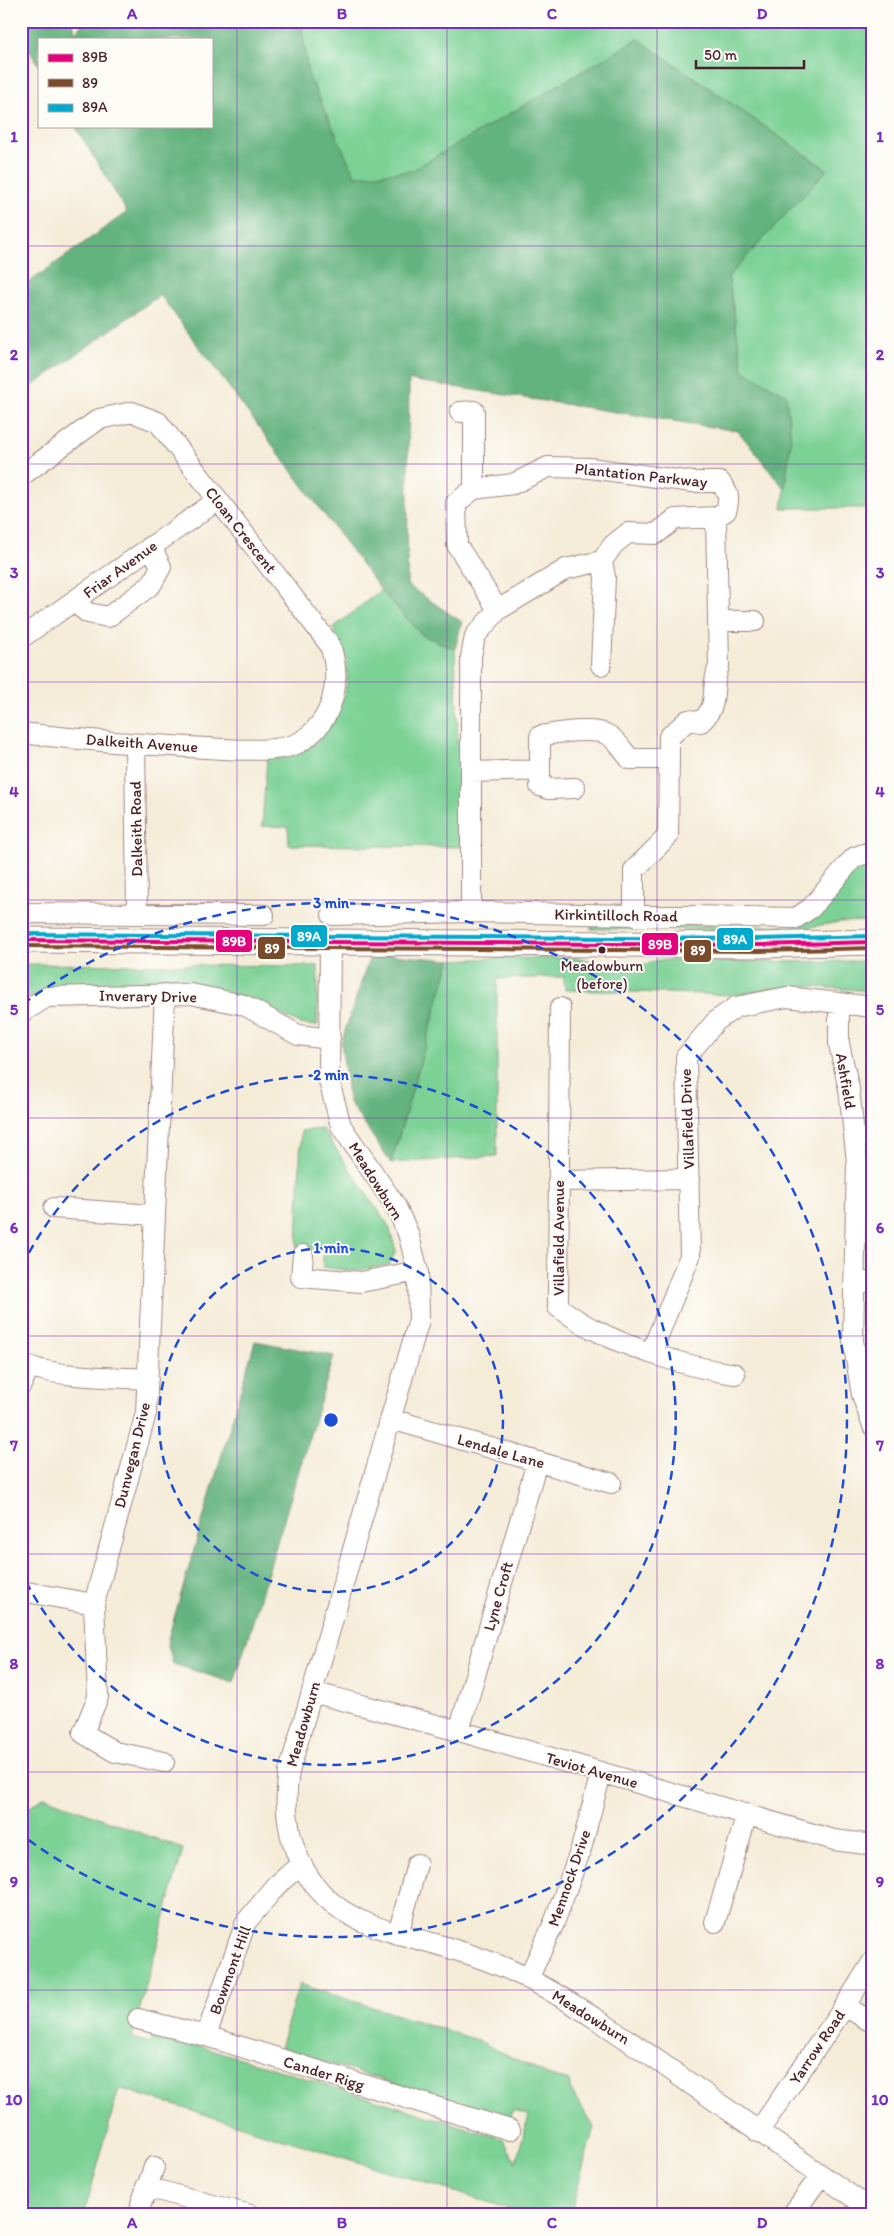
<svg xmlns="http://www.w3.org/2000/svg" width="894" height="2236" font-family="Itim,sans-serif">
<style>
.green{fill:#7bd195;stroke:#627860}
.forest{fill:#64b37e;stroke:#576954}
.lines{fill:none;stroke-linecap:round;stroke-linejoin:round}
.minor-casing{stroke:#a08682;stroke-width:22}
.major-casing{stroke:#a08682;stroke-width:27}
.minor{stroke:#fff;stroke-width:20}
.major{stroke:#fff;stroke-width:25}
.bus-1-casing{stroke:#fdfcf7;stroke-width:8}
.bus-2-casing{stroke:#fdfcf7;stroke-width:8}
.bus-3-casing{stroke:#fdfcf7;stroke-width:8}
.bus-1{stroke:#e5007d;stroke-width:4}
.bus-2{stroke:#7a4b2a;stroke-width:4}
.bus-3{stroke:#00a9ce;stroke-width:4}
.grid{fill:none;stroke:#7b2cbf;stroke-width:1;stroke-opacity:0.55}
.ring{fill:none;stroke:#1d4ed8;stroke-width:2.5;stroke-dasharray:9 6}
.bus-dot{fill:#4a1f2b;stroke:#fdfcf7;stroke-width:2}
.labels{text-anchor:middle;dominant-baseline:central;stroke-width:4;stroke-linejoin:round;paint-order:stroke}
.bus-label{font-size:15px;fill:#4a1f2b;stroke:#fdfcf7}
.street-label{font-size:16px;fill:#4a1f2b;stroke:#fdfcf7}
.centre{fill:#1d4ed8;stroke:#fdfcf7;stroke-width:2.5}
.ring-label{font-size:15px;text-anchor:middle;font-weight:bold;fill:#1d4ed8;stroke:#fdfcf7;stroke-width:4;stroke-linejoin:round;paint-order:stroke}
.line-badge{stroke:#fdfcf7;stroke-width:2}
.badge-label{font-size:14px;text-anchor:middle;font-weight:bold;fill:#fff}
.neatline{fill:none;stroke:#7b2cbf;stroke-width:2}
.grid-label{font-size:16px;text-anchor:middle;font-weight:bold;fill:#7b2cbf}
</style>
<rect width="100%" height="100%" fill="#fdfcf7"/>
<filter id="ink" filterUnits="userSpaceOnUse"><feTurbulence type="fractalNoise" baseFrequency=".02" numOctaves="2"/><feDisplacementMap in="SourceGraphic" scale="10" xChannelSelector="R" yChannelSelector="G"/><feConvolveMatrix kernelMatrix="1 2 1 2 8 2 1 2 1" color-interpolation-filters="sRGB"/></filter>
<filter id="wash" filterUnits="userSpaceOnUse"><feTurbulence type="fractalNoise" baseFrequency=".0096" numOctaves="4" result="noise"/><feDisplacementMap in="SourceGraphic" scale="20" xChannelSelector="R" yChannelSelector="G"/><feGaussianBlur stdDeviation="1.12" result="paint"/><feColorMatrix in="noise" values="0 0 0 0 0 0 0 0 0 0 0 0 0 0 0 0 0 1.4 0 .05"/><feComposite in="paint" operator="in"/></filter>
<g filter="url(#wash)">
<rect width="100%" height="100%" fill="#f5ecd8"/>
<path class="green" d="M301,21H873V508H782L785,489L743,371L728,277L826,169L638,39L411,172L355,176L308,74Z
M381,590L422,635L455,649L461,847L289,845L288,827L262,826L267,758C275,758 283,759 290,757C327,746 353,698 346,661C345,650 337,638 333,628Z
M873,860V921L840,922L793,930L591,929V924L798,926C812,911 856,863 873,860Z
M496,958H581L607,966L637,967L658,960L730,962L873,961V991L804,986L774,988L736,995L565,990L564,977L497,979V1156L391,1163L450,960Z
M21,964L318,966L317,1026L300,1024L251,999L52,989L21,1001Z
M322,1129L389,1226L396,1251L389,1265L352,1271L322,1267L324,1249L297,1247L301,1131Z
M45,1797L183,1849L132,2038L150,2043L158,2033L503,2139L516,2162L529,2115L513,2110L510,2120L280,2048L299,1984L477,2040L547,2075L570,2081V2089L594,2127L570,2215H529L119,2088L84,2215H25L21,2212V1813Z"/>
<path class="forest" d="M21,21H73L75,33L84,21H301L308,74L355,176L411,171L638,39L827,170L728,277L743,371L786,394L791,439L785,489L738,431L409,380L407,585L462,622L455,649L422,635L381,590L160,295L21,394V288L127,212L75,126H211V39H39V66L21,37Z
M371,953L450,960L391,1163L349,1102L341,1043Z
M255,1341L334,1356L234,1683L173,1664L167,1642Z"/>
</g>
<g filter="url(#ink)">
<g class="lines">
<defs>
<path id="minor" d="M460,412L474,411V489
M21,476L99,419L132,412L158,422L330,645C342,681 334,721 300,742C279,754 231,749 206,748C144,745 83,740 21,733
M74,602L88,613L108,617L151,585L161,567L151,546
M720,621H755
M21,638L218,500
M601,665L605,577L602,561
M135,745L137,914
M669,759V737L688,720L701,722C721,703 709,690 719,666L716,517
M540,770V786L548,789L575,788
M471,772L540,770V736C556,733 594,727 608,735C616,739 624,752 630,759H669L668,836L634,870V916
M471,912V657L475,636L498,610L566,569L602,561L613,545L628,533L656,534L675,519L716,517L726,511C730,498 729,493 720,482H692L590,468L548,467L513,484L474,489L456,503L457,545L498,610
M21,913L264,915
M332,915L471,912L796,918L811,908L849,863L855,857L873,851
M330,941L329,1081L341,1126L395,1205L408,1233L418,1271L419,1320L289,1772C281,1820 293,1869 331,1902C364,1930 409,1935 449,1948C476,1956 504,1966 529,1979C589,2011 645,2052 701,2091C758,2131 815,2171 873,2211
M839,1003V1044L849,1089L857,1162L853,1340L862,1395L873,1426
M560,1008L558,1307C569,1314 579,1322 591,1328C630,1349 691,1368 735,1374
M21,1013L47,997L191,994L244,1005L298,1035L330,1039
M558,1181L689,1179
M54,1208L154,1215
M303,1255L301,1277L361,1282L418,1271
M855,1282H873
M651,1353L690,1256L686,1057L716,1021L736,1007L787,997L873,1007
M21,1362C47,1378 115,1377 148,1379
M21,1385L29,1367
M391,1419L611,1483
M21,1591L94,1604
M312,1692L459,1731L834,1840L873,1845
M459,1731L537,1462
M164,1762L115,1752L83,1733L98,1697L94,1604L146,1413L165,994
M715,1922L747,1814
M398,1934L417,1864
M528,1979L554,1923L581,1849L601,1773
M845,2006L873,2023
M138,2019L206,2036L510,2130
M206,2036L246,1922L277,1885L301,1864
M758,2132L845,2006L873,1961
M146,2187L250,2215
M141,2204L154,2167
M792,2215L821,2175"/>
<path id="major" d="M21,940L760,945L873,942"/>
</defs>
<use href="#minor" class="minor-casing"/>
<use href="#major" class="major-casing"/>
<use href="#minor" class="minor"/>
<use href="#major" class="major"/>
<defs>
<path id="bus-1" d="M21,940L760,945L873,942"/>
<path id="bus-2" d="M21,946L760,951L873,948"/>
<path id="bus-3" d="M21,934L760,939L873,936"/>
</defs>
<use href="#bus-1" class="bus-1-casing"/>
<use href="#bus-2" class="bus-2-casing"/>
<use href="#bus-3" class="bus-3-casing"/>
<use href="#bus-1" class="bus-1"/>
<use href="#bus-2" class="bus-2"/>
<use href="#bus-3" class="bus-3"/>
</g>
</g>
<path class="grid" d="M237,21V2215M447,21V2215M657,21V2215M21,246H873M21,464H873M21,682H873M21,900H873M21,1118H873M21,1336H873M21,1554H873M21,1772H873M21,1990H873"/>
<g class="ring">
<circle cx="331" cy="1420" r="172"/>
<path d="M22 1266A345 345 0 1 1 22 1574"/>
<path d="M23 1004A517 517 0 1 1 23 1836"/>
</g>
<circle class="bus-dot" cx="602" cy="950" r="4.5"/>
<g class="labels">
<g class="bus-label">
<text x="602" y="966">Meadowburn<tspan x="602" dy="18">(before)</tspan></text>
</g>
<g class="street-label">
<text transform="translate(641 475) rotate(6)">Plantation Parkway</text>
<text transform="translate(241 530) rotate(52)">Cloan Crescent</text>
<text transform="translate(120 569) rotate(-36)">Friar Avenue</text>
<text transform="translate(142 743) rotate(4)">Dalkeith Avenue</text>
<text transform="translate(136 829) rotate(-91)">Dalkeith Road</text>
<text transform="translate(616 915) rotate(1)">Kirkintilloch Road</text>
<text transform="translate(148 996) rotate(1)">Inverary Drive</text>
<text transform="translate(846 1081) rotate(80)">Ashfield</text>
<text transform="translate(687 1119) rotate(-92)">Villafield Drive</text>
<text transform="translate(376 1181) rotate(58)">Meadowburn</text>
<text transform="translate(558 1238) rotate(-90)">Villafield Avenue</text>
<text transform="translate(501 1451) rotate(16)">Lendale Lane</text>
<text transform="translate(132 1455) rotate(-76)">Dunvegan Drive</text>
<text transform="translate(498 1596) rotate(-74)">Lyne Croft</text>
<text transform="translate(303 1724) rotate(-74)">Meadowburn</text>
<text transform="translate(592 1770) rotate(16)">Teviot Avenue</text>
<text transform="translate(569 1878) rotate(-71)">Mennock Drive</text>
<text transform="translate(230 1970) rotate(-70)">Bowmont Hill</text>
<text transform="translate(591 2017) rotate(32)">Meadowburn</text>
<text transform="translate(817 2047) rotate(-56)">Yarrow Road</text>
<text transform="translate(324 2073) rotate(17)">Cander Rigg</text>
</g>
</g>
<circle cx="331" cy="1420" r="8" class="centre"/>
<g class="ring-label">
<text x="331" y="908">3 min</text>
<text x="331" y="1080">2 min</text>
<text x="331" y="1253">1 min</text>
</g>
<g class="line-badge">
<rect x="290" y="924" width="38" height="24" rx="5" fill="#00a9ce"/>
<rect x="716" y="927" width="38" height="24" rx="5" fill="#00a9ce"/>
<rect x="215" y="929" width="38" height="24" rx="5" fill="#e5007d"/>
<rect x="641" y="932" width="38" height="24" rx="5" fill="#e5007d"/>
<rect x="257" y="936" width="29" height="24" rx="5" fill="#7a4b2a"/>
<rect x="683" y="939" width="29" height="24" rx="5" fill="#7a4b2a"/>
</g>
<g class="badge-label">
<text x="309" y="941">89A</text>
<text x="735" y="944">89A</text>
<text x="234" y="946">89B</text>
<text x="660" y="949">89B</text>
<text x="272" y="953">89</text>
<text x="698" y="955">89</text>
</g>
<rect width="894" height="2236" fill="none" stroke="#fdfcf7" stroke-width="55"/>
<rect x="38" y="38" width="175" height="90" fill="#fdfcf7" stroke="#b5a4a5"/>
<rect x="48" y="54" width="25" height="8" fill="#e5007d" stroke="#b5a4a5"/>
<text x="82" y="62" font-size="15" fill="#4a1f2b">89B</text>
<rect x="48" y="79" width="25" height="8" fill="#7a4b2a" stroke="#b5a4a5"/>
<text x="82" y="88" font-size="15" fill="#4a1f2b">89</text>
<rect x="48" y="104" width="25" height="8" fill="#00a9ce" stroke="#b5a4a5"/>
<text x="82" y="112" font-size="15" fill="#4a1f2b">89A</text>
<path d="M696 60v8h108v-8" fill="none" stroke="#4a1f2b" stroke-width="2.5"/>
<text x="704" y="60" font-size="15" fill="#4a1f2b" stroke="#fdfcf7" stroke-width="4" paint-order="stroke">50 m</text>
<rect x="28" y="28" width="838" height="2180" class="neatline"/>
<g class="grid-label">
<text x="132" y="19">A</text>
<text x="342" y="19">B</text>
<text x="552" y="19">C</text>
<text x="762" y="19">D</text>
<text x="14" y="142">1</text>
<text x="880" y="142">1</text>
<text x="14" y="360">2</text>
<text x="880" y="360">2</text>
<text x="14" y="578">3</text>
<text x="880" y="578">3</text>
<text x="14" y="797">4</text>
<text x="880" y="797">4</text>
<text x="14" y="1015">5</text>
<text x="880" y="1015">5</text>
<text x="14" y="1233">6</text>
<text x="880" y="1233">6</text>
<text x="14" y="1451">7</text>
<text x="880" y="1451">7</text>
<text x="14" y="1669">8</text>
<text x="880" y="1669">8</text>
<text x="14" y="1887">9</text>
<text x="880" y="1887">9</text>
<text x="14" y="2105">10</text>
<text x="880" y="2105">10</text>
<text x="132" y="2228">A</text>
<text x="342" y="2228">B</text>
<text x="552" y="2228">C</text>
<text x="762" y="2228">D</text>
</g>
</svg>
